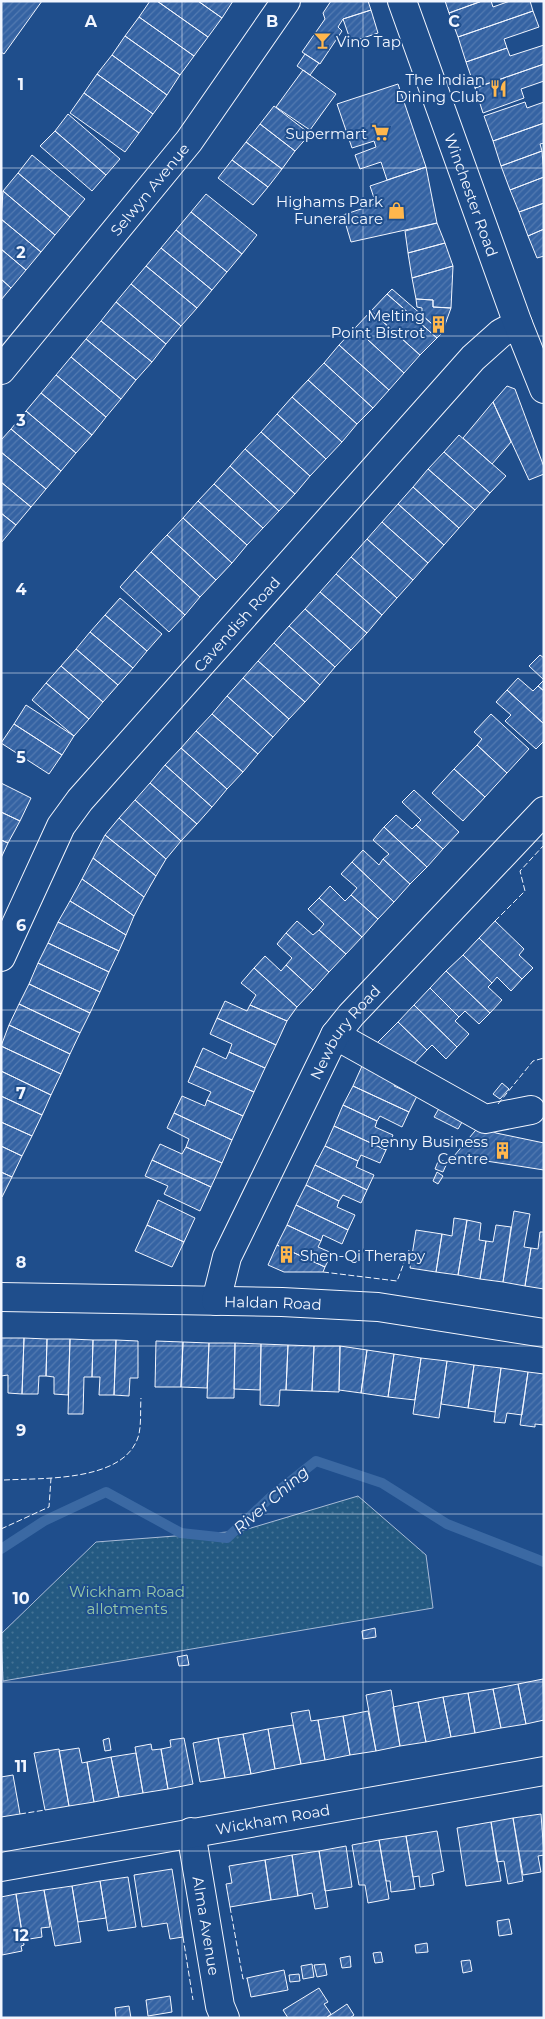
<svg xmlns="http://www.w3.org/2000/svg" width="545" height="2019" font-family="Montserrat,sans-serif">
<style>
.garden{fill:url(#garden-dots);stroke:#a8bbd7}
.lines{fill:none;stroke-linecap:round;stroke-linejoin:round}
.stream{stroke:#3b69a3;stroke-width:10}
.building{fill:url(#building-hatch);stroke:#f2f6ff}
.minor-casing{stroke:#f2f6ff;stroke-width:30}
.major-casing{stroke:#f2f6ff;stroke-width:30}
.minor{stroke:#1f4e8c;stroke-width:28}
.major{stroke:#1f4e8c;stroke-width:28}
.fence{stroke:#f2f6ff;stroke-width:1;stroke-dasharray:6 2.5;stroke-linecap:butt}
.grid{fill:none;stroke:#f2f6ff;stroke-width:1;stroke-opacity:0.55}
.labels{text-anchor:middle;dominant-baseline:central;stroke-width:4;stroke-linejoin:round;paint-order:stroke}
.poi-label{font-size:15px;fill:#f2f6ff;stroke:#1f4e8c;text-anchor:end}
.street-label{font-size:15px;fill:#f2f6ff;stroke:#1f4e8c}
.park-label{font-size:15px;fill:#97c8a6;stroke:#1f4e8c}
.water-label{font-size:16px;font-style:italic;fill:#f2f6ff;stroke:#1f4e8c}
.grid-label{font-size:16px;text-anchor:middle;font-weight:bold;fill:#f2f6ff;stroke:#1f4e8c;stroke-width:4;stroke-linejoin:round;paint-order:stroke}
</style>
<defs>
<pattern id="garden-dots" width="8" height="8" patternUnits="userSpaceOnUse" patternTransform="scale(1.25)"><rect width="8" height="8" fill="#245a82"/><path d="M2 2h.1M6 6h.1" fill="none" stroke="#447295" stroke-width="1.8" stroke-linecap="round"/></pattern>
<pattern id="building-hatch" width="6" height="6" patternUnits="userSpaceOnUse" patternTransform="scale(1.25)"><rect width="6" height="6" fill="#3563a3"/><path d="M-1 1l2-2M0 6l6-6M5 7l2-2" fill="none" stroke="#537ab1"/></pattern>
</defs>
<rect width="100%" height="100%" fill="#1f4e8c"/>
<path class="garden" d="M358,1496L426,1555L433,1608L3,1681L1,1634L96,1542L241,1531Z"/>
<g class="lines">
<path class="stream" d="M1,1549L44,1521L106,1492L181,1533L227,1538L273,1495L316,1461L382,1483L447,1524L544,1562"/>
</g>
<path class="building" d="M1,1H42L4,54L1,52Z
M150,1H157L208,37L194,56L139,17Z
M157,1H198L222,18L208,37Z
M198,1H233L222,18Z
M331,1H368L371,10L343,19L338,27L342,31L320,64L302,52L325,19L323,13Z
M445,1H482L449,13Z
M482,1H491L493,7L510,1H530L533,11L458,37L449,13Z
M371,10L378,33L351,42L343,19Z
M533,11L539,27L504,39L507,48L466,62L458,37Z
M139,17L194,56L180,75L125,36Z
M125,36L180,75L167,95L112,55Z
M544,45V64L475,88L466,62L507,48L510,56Z
M305,54L319,63L310,75L297,66Z
M112,55L167,95L153,114L97,74Z
M544,64V81L521,89L524,98L483,113L475,88Z
M303,70L336,94L310,130L276,107Z
M97,74L153,114L139,133L84,93Z
M398,84L426,167L387,180L381,162L360,169L355,155L376,147L374,141L352,148L337,104Z
M84,93L139,133L125,152L70,113Z
M525,102L527,108L544,102V123L493,141L484,116Z
M274,106L310,134L295,151L260,124Z
M68,114L120,159L106,175L55,131Z
M544,123V143L540,144L542,151L501,166L493,141Z
M260,124L295,151L282,169L246,142Z
M55,131L106,175L92,191L40,146Z
M246,142L282,169L268,187L232,160Z
M542,151L544,177L510,190L501,166Z
M32,155L85,199L70,217L18,173Z
M232,160L268,187L253,205L218,178Z
M426,167L437,223L351,242L343,215L376,204L370,186Z
M18,173L70,217L55,235L3,191Z
M544,177V203L519,212L510,190Z
M3,191L55,235L41,252L1,219Z
M206,194L257,235L242,254L191,212Z
M544,203V229L528,236L519,212Z
M191,212L242,254L227,272L176,230Z
M1,219L41,252L26,270L1,249Z
M437,223L445,243L408,253L405,231Z
M544,229V256L537,258L528,236Z
M176,230L227,272L212,290L161,248Z
M445,243L453,266L412,278L408,253Z
M161,248L212,290L197,308L146,266Z
M1,249L26,270L11,288L1,279Z
M146,266L197,308L181,326L131,284Z
M453,266L451,308L433,307V300L416,299L412,278Z
M1,279L11,288L1,300Z
M131,284L181,326L166,344L116,302Z
M392,289L422,315L442,333L437,338L387,294Z
M387,294L437,338L420,355L371,311Z
M416,299L433,300V307L451,308L442,333L422,315V308L417,307Z
M116,302L166,344L152,362L101,321Z
M371,311L420,355L404,373L355,328Z
M101,321L152,362L136,380L86,339Z
M355,328L404,373L389,390L339,345Z
M86,339L136,380L121,399L71,357Z
M339,345L389,390L373,408L324,363Z
M71,357L121,399L106,417L56,375Z
M324,363L373,408L357,424L308,380Z
M56,375L106,417L92,435L41,393Z
M308,380L357,424L342,442L292,397Z
M507,386L515,389L544,467V474L529,480L493,402Z
M41,393L92,435L76,453L26,411Z
M292,397L342,442L326,459L277,414Z
M493,402L511,442L492,464L463,438Z
M26,411L76,453L61,471L11,429Z
M277,414L326,459L310,476L261,432Z
M11,429L61,471L46,489L1,452V440Z
M261,432L310,476L295,494L245,449Z
M459,435L506,476L490,493L444,452Z
M245,449L295,494L279,511L230,466Z
M1,452L46,489L31,507L1,482Z
M444,452L490,493L475,510L428,469Z
M230,466L279,511L263,528L214,484Z
M428,469L475,510L459,528L413,487Z
M1,482L31,507L16,525L1,513Z
M214,484L263,528L247,545L198,501Z
M413,487L459,528L444,545L398,504Z
M198,501L247,545L232,563L183,518Z
M398,504L444,545L428,563L382,522Z
M1,513L16,525L1,543Z
M183,518L232,563L216,580L167,535Z
M382,522L428,563L413,580L367,539Z
M167,535L216,580L200,597L151,552Z
M367,539L413,580L397,598L351,557Z
M151,552L200,597L185,615L135,570Z
M351,557L397,598L382,615L336,574Z
M135,570L185,615L169,632L120,587Z
M336,574L382,615L367,633L320,592Z
M320,592L367,633L351,650L305,609Z
M120,598L162,634L147,651L105,615Z
M305,609L351,650L335,667L289,626Z
M105,615L147,651L133,668L90,632Z
M289,626L335,667L320,685L274,643Z
M90,632L133,668L118,685L76,649Z
M274,643L320,685L305,702L258,661Z
M76,649L118,685L103,702L61,666Z
M540,655L544,658V691L538,686L544,680L529,666Z
M258,661L305,702L289,719L243,678Z
M61,666L103,702L89,719L46,683Z
M243,678L289,719L273,737L227,696Z
M518,678L533,691L538,686L544,691V724L507,690Z
M46,683L89,719L74,736L32,700Z
M507,690L544,724V741L536,749L505,721L511,715L496,702Z
M227,696L273,737L258,754L212,714Z
M26,705L74,736L62,755L14,724Z
M212,714L258,754L243,772L196,731Z
M491,714L529,749L507,773L477,745L482,739L474,732Z
M14,724L62,755L49,774L1,743Z
M196,731L243,772L227,789L181,748Z
M477,745L507,773L485,797L454,769Z
M181,748L227,789L212,807L165,765Z
M165,765L212,807L197,824L150,783Z
M454,769L485,797L463,821L432,793Z
M1,783L31,798L20,821L1,812Z
M150,783L197,824L181,841L135,800Z
M414,790L459,832L443,849L416,825L421,820L402,802Z
M135,800L181,841L166,859L119,818Z
M1,812L20,821L8,843L1,840Z
M396,815L412,829L416,825L443,849L427,867L384,827Z
M119,818L166,859L156,876L105,835Z
M384,827L427,867L410,884L383,859L389,854L373,840Z
M105,835L156,876L144,897L93,858Z
M1,840L8,843L1,858Z
M363,850L379,865L383,859L410,884L394,902L352,862Z
M93,858L144,897L134,916L82,879Z
M352,862L394,902L378,919L351,895L357,888L341,874Z
M82,879L134,916L126,935L70,901Z
M330,886L345,901L351,895L378,919L362,937L319,898Z
M319,898L362,937L346,954L319,930L324,924L308,909Z
M70,901L126,935L119,951L58,922Z
M297,921L313,935L319,930L346,954L329,972L286,933Z
M495,921L524,949L519,955L533,968L522,979L479,938Z
M58,922L119,951L109,972L48,943Z
M286,933L329,972L313,990L286,965L292,958L277,944Z
M479,938L522,979L511,991L497,977L492,983L463,955Z
M48,943L109,972L100,992L38,963Z
M463,955L492,983L488,987L502,1000L490,1013L446,971Z
M265,956L281,971L286,965L313,990L297,1007L254,968Z
M38,963L100,992L90,1013L29,984Z
M254,968L297,1007L287,1021L250,1005L256,995L241,983Z
M446,971L490,1013L479,1024L465,1011L459,1017L430,988Z
M29,984L90,1013L80,1033L19,1004Z
M430,988L459,1017L455,1021L469,1034L457,1047L414,1005Z
M225,1001L247,1011L250,1005L287,1021L276,1045L217,1018Z
M19,1004L80,1033L70,1054L9,1025Z
M414,1005L457,1047L446,1059L432,1045L427,1050L398,1022Z
M217,1018L276,1045L265,1068L229,1052L232,1044L210,1034Z
M398,1022L427,1050L409,1069L373,1047Z
M9,1025L70,1054L61,1074L1,1046Z
M1,1046L61,1074L51,1095L1,1071Z
M203,1048L226,1059L229,1052L265,1068L254,1092L195,1066Z
M195,1066L254,1092L243,1116L207,1100L211,1092L188,1082Z
M362,1066L396,1082L394,1086L417,1096L409,1112L353,1086Z
M1,1071L51,1095L42,1115L1,1096Z
M502,1083L509,1089L500,1099L493,1094Z
M353,1086L409,1112L402,1127L380,1116L377,1121L343,1105Z
M1,1096L42,1115L32,1136L1,1122Z
M182,1096L205,1106L207,1100L243,1116L232,1140L174,1113Z
M343,1105L377,1121L375,1127L393,1135L386,1150L334,1126Z
M441,1105L465,1117L458,1129L434,1117Z
M174,1113L232,1140L222,1163L186,1147L189,1139L167,1128Z
M1,1122L32,1136L22,1156L1,1146Z
M480,1125L496,1133L544,1143V1170L454,1156Z
M334,1126L386,1150L380,1163L361,1155L358,1161L325,1146Z
M160,1144L182,1154L186,1147L222,1163L211,1187L152,1160Z
M1,1146L22,1156L12,1177L1,1172Z
M325,1146L358,1161L356,1167L374,1175L367,1190L315,1165Z
M439,1159L447,1163L443,1172L435,1169Z
M152,1160L211,1187L200,1211L164,1194L168,1186L145,1176Z
M315,1165L367,1190L361,1203L343,1195L339,1201L306,1185Z
M1,1172L12,1177L2,1197H1Z
M437,1172L443,1176L438,1184L433,1181Z
M306,1185L339,1201L337,1207L355,1215L348,1230L296,1205Z
M158,1200L195,1218L184,1242L147,1225Z
M296,1205L348,1230L342,1244L323,1235L321,1241L287,1225Z
M514,1211L530,1214L524,1247L531,1248L525,1286L503,1282Z
M454,1218L467,1220L458,1275L436,1272L442,1234L452,1236Z
M467,1220L481,1223L479,1240L486,1241L480,1279L458,1275Z
M147,1225L184,1242L172,1267L135,1251Z
M287,1225L321,1241L318,1247L332,1253L325,1267L277,1245Z
M496,1225L511,1227L503,1282L480,1279L486,1241L493,1242Z
M416,1230L442,1234L436,1272L410,1268Z
M540,1232H544V1289L525,1286L531,1248L538,1249Z
M277,1245L325,1267L323,1272H284L268,1265Z
M1,1338H24L22,1394L8,1393V1375L1,1376Z
M24,1338L47,1339L46,1376H39L38,1394H22Z
M47,1339H70L68,1395L54,1394V1377L46,1376Z
M70,1339L93,1340L92,1377H84L83,1414H68Z
M93,1340H116L114,1395H99L100,1377H92Z
M116,1340L138,1341V1378H130L129,1396L114,1395Z
M156,1341L183,1342L181,1387H155Z
M183,1342L209,1343L207,1388L181,1387Z
M209,1343H235L234,1398H207Z
M235,1343L261,1344L260,1390L234,1389Z
M261,1344L288,1345L286,1390H280L279,1406L260,1405Z
M288,1345L314,1346L312,1391L286,1390Z
M314,1346H340L339,1392L312,1391Z
M340,1346L367,1350L361,1393L339,1390Z
M367,1350L394,1354L388,1397L361,1393Z
M394,1354L421,1358L415,1400L388,1397Z
M421,1358L447,1361L439,1418L413,1414Z
M447,1361L474,1365L468,1408L441,1404Z
M474,1365L501,1368L495,1412L468,1408Z
M501,1368L528,1372L522,1415L507,1413L505,1423L494,1422Z
M528,1372L544,1374V1425L535,1424V1427L520,1425Z
M375,1628L376,1637L363,1639L362,1631Z
M187,1655L189,1665L179,1666L177,1657Z
M543,1679L544,1720L526,1724L518,1684Z
M518,1684L526,1724L501,1728L493,1689Z
M493,1689L501,1728L475,1733L468,1693Z
M391,1690L400,1746L376,1751L366,1695Z
M468,1693L475,1733L451,1737L443,1697Z
M443,1697L451,1737L426,1742L418,1702Z
M418,1702L426,1742L400,1746L393,1707Z
M309,1710L311,1721L318,1720L325,1760L301,1764L291,1713Z
M368,1711L376,1751L350,1755L343,1716Z
M343,1716L350,1755L325,1760L318,1720Z
M293,1725L301,1764L275,1769L268,1729Z
M268,1729L275,1769L251,1774L243,1734Z
M243,1734L251,1774L225,1778L218,1738Z
M109,1738L111,1750L105,1751L103,1740Z
M184,1738L193,1784L168,1789L161,1749L171,1747L170,1740Z
M218,1738L225,1778L200,1782L193,1743Z
M151,1744L152,1750L161,1749L168,1789L143,1793L135,1747Z
M79,1748L82,1763L87,1762L94,1802L69,1806L59,1751Z
M59,1749L69,1806L45,1810L34,1753Z
M136,1753L143,1793L119,1797L111,1757Z
M111,1757L119,1797L94,1802L87,1762Z
M13,1775L20,1814L1,1817V1777Z
M541,1814L544,1855L538,1856L541,1872L523,1875L513,1818Z
M513,1818L523,1881L508,1884L504,1861L497,1862L491,1822Z
M491,1822L501,1881L466,1886L457,1828Z
M437,1831L444,1871L432,1874L434,1885L420,1887L419,1876L413,1877L406,1836Z
M406,1836L415,1889L391,1892L390,1881H386L379,1840Z
M379,1840L389,1899L368,1903L365,1885H359L352,1845Z
M346,1846L352,1887L325,1891L319,1851Z
M319,1851L328,1907L315,1909L312,1893L298,1896L292,1855Z
M292,1855L298,1896L271,1900L265,1860Z
M265,1860L271,1900L230,1907L226,1884L232,1883L229,1866Z
M172,1869L183,1937L170,1939L167,1923L142,1927L134,1875Z
M128,1877L136,1927L108,1931L100,1881Z
M100,1881L106,1918L78,1922L72,1886Z
M72,1886L81,1942L55,1946L44,1890Z
M44,1890L50,1927L41,1928L42,1937L23,1940L16,1894Z
M16,1894L24,1945L21,1946L22,1951L2,1955L1,1897Z
M509,1919L512,1934L499,1936L497,1921Z
M427,1943L428,1952L416,1953L415,1945Z
M381,1952L383,1962L375,1963L373,1953Z
M350,1956L351,1967L342,1968L340,1958Z
M470,1960L472,1971L463,1973L461,1961Z
M312,1964L314,1977L303,1979L301,1966Z
M325,1964L327,1975L317,1977L314,1965Z
M284,1970L288,1990L251,1997L247,1978Z
M299,1974L300,1981L290,1982L289,1975Z
M319,1988L328,2002L324,2004L331,2014L326,2018H288L283,2010Z
M170,1996L172,2012L148,2016L146,2000Z
M347,2004L354,2015L350,2018H326Z
M129,2006L131,2018H116L115,2008Z"/>
<g class="lines">
<defs>
<g id="minor">
<path id="s1" d="M1,370L189,141L286,1"/>
<path id="s2" d="M1,957L61,826L80,800L473,358L501,333L518,324"/>
<path d="M335,1035L485,1119L531,1110"/>
<path id="s3" d="M1,1297L282,1302L378,1307L544,1333"/>
<path id="s4" d="M216,1301L227,1257L335,1035L351,1015L544,811"/>
<path id="s5" d="M191,1832L220,2006L225,2018"/>
<path id="s6" d="M1,1867L544,1771"/>
</g>
<g id="major">
<path id="s7" d="M402,1L518,324L544,389"/>
</g>
</defs>
<use href="#minor" class="minor-casing"/>
<use href="#major" class="major-casing"/>
<use href="#minor" class="minor"/>
<use href="#major" class="major"/>
<path class="fence" d="M495,921L525,891L520,871L544,845
M498,1104L533,1061L544,1058
M323,1272L397,1281L409,1250
M4,1480C41,1478 120,1482 137,1440C142,1429 140,1411 141,1398
M1,1529L49,1507L51,1478
M20,1814L45,1810
M230,1907L243,1979L247,1978
M183,1937L193,2000"/>
</g>
<path class="grid" d="M182,1V2018M363,1V2018M1,168H544M1,336H544M1,505H544M1,673H544M1,841H544M1,1010H544M1,1178H544M1,1346H544M1,1514H544M1,1682H544M1,1851H544"/>
<defs>
<symbol id="bar-bare" viewBox="-9 -9 18 18"><path d="M-6-5H6L.8 .8V4.5H3.5V6h-7V4.5H-.8V.8Z" fill="#ffb74d" stroke="#1f4e8c" stroke-width="2.5" paint-order="stroke"/></symbol>
<symbol id="restaurant-bare" viewBox="-9 -9 18 18"><path d="M-5-6h1v4h1v-4h1v4h1v-4h1v5L-1.5 .5V6h-2V.5L-5-1ZM5-6V6H3V1.5H1.5Q1.5-4 5-6Z" fill="#ffb74d" stroke="#1f4e8c" stroke-width="2.5" paint-order="stroke"/></symbol>
<symbol id="supermarket-bare" viewBox="-9 -9 18 18"><path d="M-6-5.5h2.5l.6 2H6L4.5 2H-2.5L-4.4-4H-6ZM-1.5 3.2a1.3 1.3 0 1 0 .1 0ZM3 3.2a1.3 1.3 0 1 0 .1 0Z" fill="#ffb74d" stroke="#1f4e8c" stroke-width="2.5" paint-order="stroke"/></symbol>
<symbol id="shop-bare" viewBox="-9 -9 18 18"><path d="M-5-2.5h2.3a2.7 3.5 0 0 1 5.4 0H5L5.5 6h-11ZM-1.5-2.5h3a1.5 2.3 0 0 0-3 0Z" fill="#ffb74d" stroke="#1f4e8c" stroke-width="2.5" paint-order="stroke"/></symbol>
<symbol id="building-bare" viewBox="-9 -9 18 18"><path d="M-4-6H4V6H1V3H-1V6H-4ZM-2.5-4.3h1.7v1.8h-1.7ZM.8-4.3h1.7v1.8H.8ZM-2.5-1h1.7V.8h-1.7ZM.8-1h1.7V.8H.8Z" fill="#ffb74d" stroke="#1f4e8c" stroke-width="2.5" paint-order="stroke"/></symbol>
</defs>
<g fill-rule="evenodd">
<use href="#bar-bare" x="310" y="28" width="25" height="25"/>
<use href="#restaurant-bare" x="486" y="76" width="25" height="25"/>
<use href="#supermarket-bare" x="368" y="120" width="25" height="25"/>
<use href="#shop-bare" x="384" y="198" width="25" height="25"/>
<use href="#building-bare" x="426" y="312" width="25" height="25"/>
<use href="#building-bare" x="490" y="1138" width="25" height="25"/>
<use href="#building-bare" x="274" y="1242" width="25" height="25"/>
</g>
<g class="labels">
<g class="poi-label">
<text x="336" y="41" text-anchor="start">Vino Tap</text>
<text x="485" y="79">The Indian<tspan x="485" dy="17">Dining Club</tspan></text>
<text x="367" y="133">Supermart</text>
<text x="383" y="201">Highams Park<tspan x="383" dy="17">Funeralcare</tspan></text>
<text x="425" y="315">Melting<tspan x="425" dy="17">Point Bistrot</tspan></text>
<text x="488" y="1141">Penny Business<tspan x="488" dy="17">Centre</tspan></text>
<text x="300" y="1255" text-anchor="start">Shen-Qi Therapy</text>
</g>
<g class="street-label">
<text stroke="none"><textPath href="#s1" startOffset="234">Selwyn Avenue</textPath></text>
<text stroke="none"><textPath href="#s7" startOffset="206">Winchester Road</textPath></text>
<text stroke="none"><textPath href="#s2" startOffset="412">Cavendish Road</textPath></text>
<text stroke="none"><textPath href="#s4" startOffset="300">Newbury Road</textPath></text>
<text stroke="none"><textPath href="#s3" startOffset="272">Haldan Road</textPath></text>
<text stroke="none"><textPath href="#s6" startOffset="276">Wickham Road</textPath></text>
<text stroke="none"><textPath href="#s5" startOffset="95">Alma Avenue</textPath></text>
</g>
<g class="park-label">
<text x="127" y="1591">Wickham Road<tspan x="127" dy="17">allotments</tspan></text>
</g>
<g class="water-label">
<text transform="translate(271 1500) rotate(-41)">River Ching</text>
</g>
</g>
<g class="grid-label">
<text x="91" y="27">A</text>
<text x="272" y="27">B</text>
<text x="454" y="27">C</text>
<text x="21" y="90">1</text>
<text x="21" y="258">2</text>
<text x="21" y="426">3</text>
<text x="21" y="595">4</text>
<text x="21" y="763">5</text>
<text x="21" y="931">6</text>
<text x="21" y="1099">7</text>
<text x="21" y="1268">8</text>
<text x="21" y="1436">9</text>
<text x="21" y="1604">10</text>
<text x="21" y="1772">11</text>
<text x="21" y="1941">12</text>
</g>
<rect width="545" height="2019" fill="none" stroke="#f2f6ff" stroke-width="5"/>
</svg>
